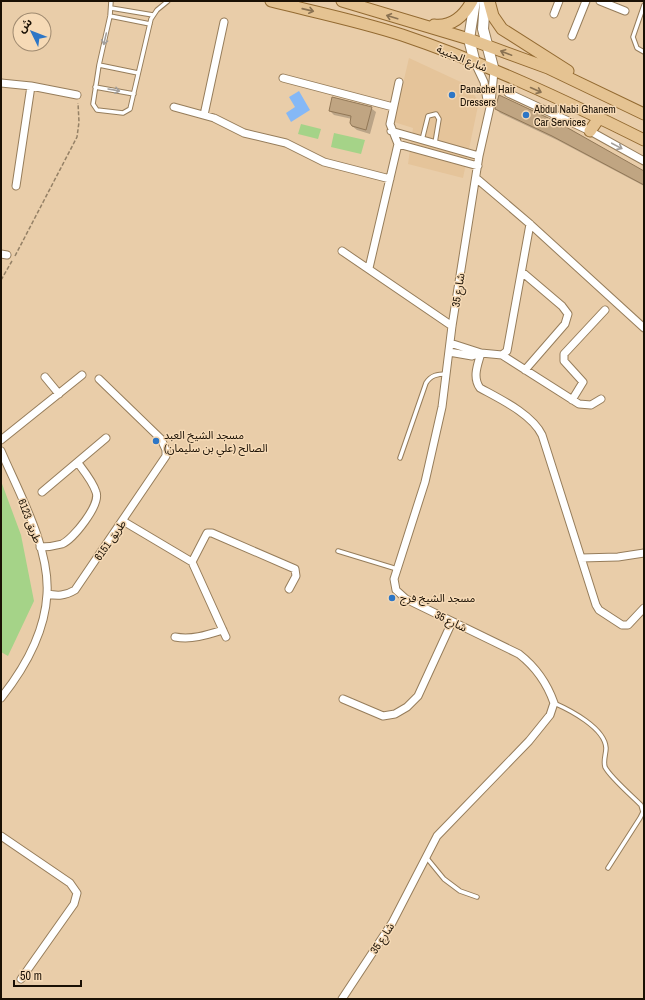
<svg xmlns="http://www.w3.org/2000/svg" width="645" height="1000" font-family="'Archivo Narrow','Noto Sans Arabic',sans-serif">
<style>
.built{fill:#e5c49a}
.green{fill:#a5d388}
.water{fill:#85b8f6}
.shadow{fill:#0003}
.building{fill:#c0a582;stroke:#927857}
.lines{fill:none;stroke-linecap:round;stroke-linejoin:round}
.lane-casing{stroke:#967d5b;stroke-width:5.5}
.street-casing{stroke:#967d5b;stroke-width:9}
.secondary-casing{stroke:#967d5b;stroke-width:12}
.primary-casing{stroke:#936a31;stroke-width:13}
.path{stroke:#958166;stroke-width:1.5;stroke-dasharray:4 2;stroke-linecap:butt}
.lane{stroke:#fff;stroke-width:3.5}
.street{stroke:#fff;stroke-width:7}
.secondary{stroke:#fff;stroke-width:10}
.primary{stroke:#e5c392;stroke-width:11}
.oneway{stroke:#8a7252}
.oneway2{stroke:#a39f9b}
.poi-dot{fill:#2d76c6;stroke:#f6dab6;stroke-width:1.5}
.labels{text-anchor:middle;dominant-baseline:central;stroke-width:3;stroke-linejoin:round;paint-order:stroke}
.street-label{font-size:11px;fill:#1a1004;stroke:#f6dab6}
.poi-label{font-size:11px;fill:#1a1004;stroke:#f6dab6;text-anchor:start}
</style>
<rect width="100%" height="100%" fill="#e9cda9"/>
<path class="built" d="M409,58L465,84L479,101L463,178L408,164L413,128L394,122Z"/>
<path class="green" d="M301,124L321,129L318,139L298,134Z
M334,133L365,140L361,154L331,147Z
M1,481L21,535L34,601L8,656L1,652Z"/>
<path class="water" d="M299,91L310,110L291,122L286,113L295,107L289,97Z"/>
<path class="shadow" d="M371,108L376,112L370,134L357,130L352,126V119L334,115L330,111Z
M496,109L644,172V186L557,140L500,113Z"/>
<path class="building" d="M499,95L559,123L644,171V185L552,136L495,109Z
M332,97L372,107L366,130L352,126L350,123L351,116L329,111Z"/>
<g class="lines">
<defs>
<path id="lane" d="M111,1L110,16L99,65L93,104L97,110L123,113L130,109L151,19L157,10L168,1
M644,5L633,37L637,48L644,52
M111,8L153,15
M110,16L150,24
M99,65L138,73
M95,87L134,94
M422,140L428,116L436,114L439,119L435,143
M400,458L426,383C431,375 438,374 446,374
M338,551L397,569
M554,703C570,710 605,728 606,748C606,755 603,760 605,767C610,777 632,796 641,805L643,812L640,818L608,868
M426,857L444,879L460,891L477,897"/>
<path id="street" d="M600,1L625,11
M554,14L559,1
M572,36L586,1
M475,63L484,82L487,100
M283,78L393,107
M1,83L31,86L77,95
M508,93L590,131L644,161
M174,107L214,118L244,133L286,143L324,162L390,179
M204,115L224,22
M391,131L479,156
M398,144L478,166
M476,178L530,224L644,328
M16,186L31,86
M342,251L452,326
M1,254L7,255
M369,268L398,144L390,124L399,82
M522,272L562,306L568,314L565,324L525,370
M450,343L481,353L502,355L507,351L530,224
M449,352L472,356L481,353
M481,353C478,364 472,377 480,388C500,399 532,414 542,435L596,605L599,610L622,625H628L644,608
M502,355L579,404L591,405L601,399
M45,377L59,394
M572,400L583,382L564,361V354L605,310
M1,440L82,375
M1,451C19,493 50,548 47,594C45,632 24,669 1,698
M42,492L106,438
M123,521L192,562L226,637
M40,547C47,547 55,546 62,544C73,539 101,505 96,492C93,482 84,471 78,463
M581,558L618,557L644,553
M192,562L207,533H212L295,569L296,576L289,589
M47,594C58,596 65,596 75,590L166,456V450L161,439L99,379
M175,637C192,640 207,635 223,630
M343,699L383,716L395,714L407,707L418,696L452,622
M1,836L70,883L77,893L74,904L21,979
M342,999L392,923L437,836L529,741L550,715L554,703C547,683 537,668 519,654L406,599L396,590L394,579L425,482L442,407L452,326L479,156L491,103L494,71"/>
<path id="secondary" d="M485,1L483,29L494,71
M475,63L469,39L475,1"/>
<path id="primary" d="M271,1C315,12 359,21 402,35C485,63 566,101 644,140
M342,1L469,39L548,68L644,114
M489,1L493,16L502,29L568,71
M434,25C452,27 464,16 472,1
M590,131L599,118"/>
</defs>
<use href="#lane" class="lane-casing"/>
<use href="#street" class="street-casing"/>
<use href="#secondary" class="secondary-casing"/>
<use href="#primary" class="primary-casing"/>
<path class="path" d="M15,256L77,137L79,122L78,103
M1,280L12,261"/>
<use href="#lane" class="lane"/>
<use href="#street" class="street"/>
<use href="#secondary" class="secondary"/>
<use href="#primary" class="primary"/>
</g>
<defs><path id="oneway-shaft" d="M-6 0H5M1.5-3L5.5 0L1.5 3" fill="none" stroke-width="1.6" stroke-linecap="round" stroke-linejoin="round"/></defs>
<g class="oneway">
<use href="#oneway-shaft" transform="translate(308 10) rotate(13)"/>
<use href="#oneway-shaft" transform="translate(392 17) rotate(-163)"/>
<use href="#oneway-shaft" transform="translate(506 53) rotate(-159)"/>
<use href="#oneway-shaft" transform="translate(536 90) rotate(24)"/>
</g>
<g class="oneway2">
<use href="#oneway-shaft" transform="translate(105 39) rotate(103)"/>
<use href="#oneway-shaft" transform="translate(114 90) rotate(10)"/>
<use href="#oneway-shaft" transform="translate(617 146) rotate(28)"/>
</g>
<g class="poi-dot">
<circle cx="452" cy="95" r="4"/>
<circle cx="526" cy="115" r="4"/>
<circle cx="156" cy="441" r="4"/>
<circle cx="392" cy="598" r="4"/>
</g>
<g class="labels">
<g class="street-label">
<text transform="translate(462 58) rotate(22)">شارع الجنبية</text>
<text transform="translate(458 290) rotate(-81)">شارع 35</text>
<text transform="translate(30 521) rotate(69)">طريق 6123</text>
<text transform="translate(110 540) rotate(-55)">طريق 6151</text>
<text transform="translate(451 621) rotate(26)">شارع 35</text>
<text transform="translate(382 938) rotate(-57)">شارع 35</text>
</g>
<g class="poi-label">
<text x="460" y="89">Panache Hair<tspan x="460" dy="13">Dressers</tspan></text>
<text x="534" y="109">Abdul Nabi Ghanem<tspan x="534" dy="13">Car Services</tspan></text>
<text x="164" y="435">مسجد الشيخ العبد<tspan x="164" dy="13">الصالح (علي بن سليمان)</tspan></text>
<text x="400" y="598">مسجد الشيخ فرج</text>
</g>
</g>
<rect width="645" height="1000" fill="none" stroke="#1a1004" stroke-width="4"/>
<g transform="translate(32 32) rotate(313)"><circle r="19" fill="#f6dab6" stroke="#9e896f"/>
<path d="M0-3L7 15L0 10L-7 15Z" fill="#2d76c6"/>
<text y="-6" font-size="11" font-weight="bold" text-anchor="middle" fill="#1a1004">ش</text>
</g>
<path d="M14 980v6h67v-6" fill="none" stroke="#1a1004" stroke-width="2"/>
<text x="20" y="980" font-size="12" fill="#1a1004" stroke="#f6dab6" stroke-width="3" paint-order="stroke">50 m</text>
</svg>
